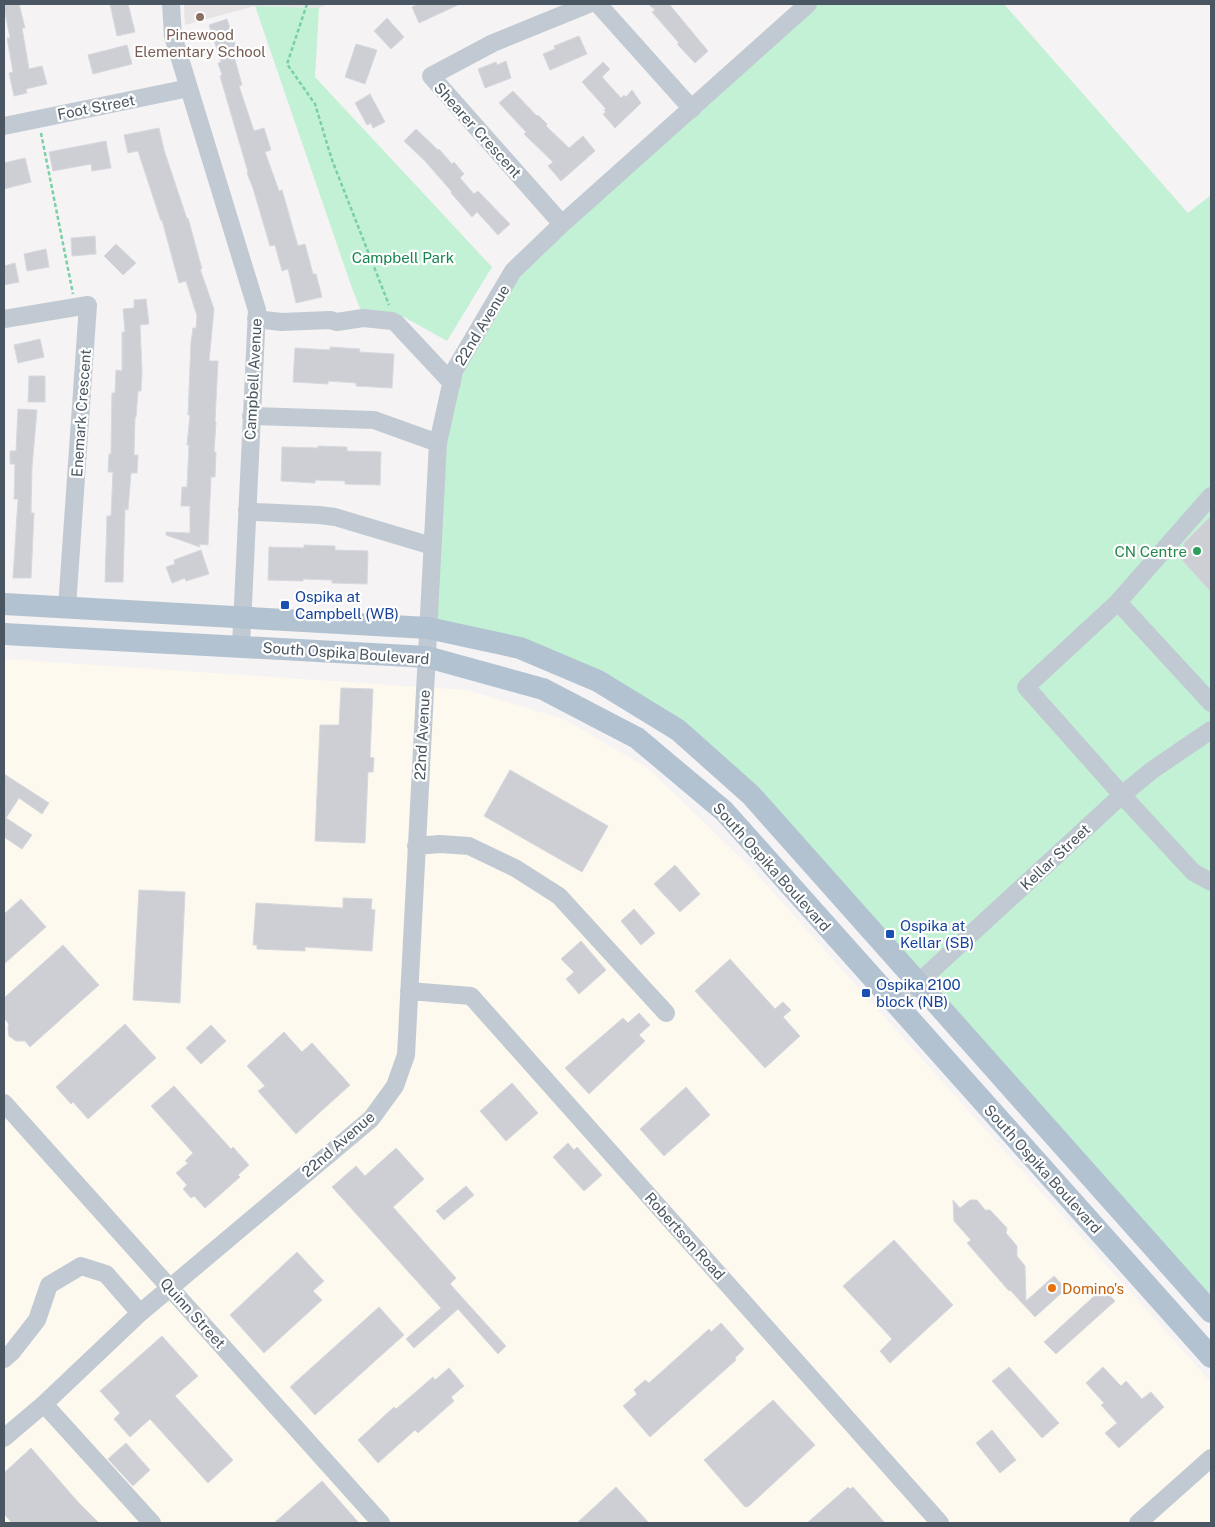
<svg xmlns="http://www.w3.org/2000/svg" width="1215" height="1527" font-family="'Public Sans',sans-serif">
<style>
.commercial{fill:#fdf9ef}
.education{fill:#e6e4e5}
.green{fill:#c3f1d5}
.building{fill:#cdcfd5;stroke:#d7d9de}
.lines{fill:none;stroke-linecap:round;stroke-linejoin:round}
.path{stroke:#7ad0a6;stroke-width:2.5;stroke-dasharray:4 2.5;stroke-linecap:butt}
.minor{stroke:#c1cad2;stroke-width:18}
.major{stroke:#b3c2d1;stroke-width:22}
.education-dot{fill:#8d6e63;stroke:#fff;stroke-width:2}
.leisure-dot{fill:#2e9e5b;stroke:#fff;stroke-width:2}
.transit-dot{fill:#1a4fb4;stroke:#fff;stroke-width:2}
.food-dot{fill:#e8710a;stroke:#fff;stroke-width:2}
.labels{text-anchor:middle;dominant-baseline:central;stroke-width:4.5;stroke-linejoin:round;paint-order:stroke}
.education-label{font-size:15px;fill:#785e54;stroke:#fff}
.street-label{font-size:15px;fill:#4a5661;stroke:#fff}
.park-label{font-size:15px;fill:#17864f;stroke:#fff}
.leisure-label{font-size:15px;fill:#27864d;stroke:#fff;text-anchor:end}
.transit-label{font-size:15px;fill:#164399;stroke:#fff;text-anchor:start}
.food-label{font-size:15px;fill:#c56008;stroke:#fff;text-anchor:start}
</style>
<rect width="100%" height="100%" fill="#f5f3f3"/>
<path class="commercial" d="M4,659L467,690L564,719L649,769L754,871L1211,1382V1523H4Z"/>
<path class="education" d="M184,4H328L319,8L255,6L185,25Z"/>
<path class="green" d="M806,4H1004L1188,213L1211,195V1309L760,808L600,681L432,628L442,412L499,291Z
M255,6L319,8L315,77L492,267L447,341L404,317L362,313L353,291Z"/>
<path class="building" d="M9,4H19L25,28H22L29,69L42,66L47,84L26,89L27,93L14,96L9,73L13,72L7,38H10L4,8V5Z
M110,4H128L135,32L117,36Z
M419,4H460L419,23L412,7Z
M648,4H669L708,51L695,63L677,44L679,43L652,12L655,10Z
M387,18L404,37L391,49L374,31Z
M227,19L236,47L232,49L242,85L239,86L254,131L264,128L271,150L265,152L279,191L282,190L298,246L305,244L313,274H316L322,297L296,303L288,269L282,271L275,245L270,246L253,188L247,173L248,172L220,76L222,75L218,63L221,62L209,25Z
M579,36L587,54L550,70L543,54L555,49L554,46Z
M356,44L377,50L365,84L345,77Z
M127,45L132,64L93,74L88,55Z
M506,61L511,78L485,88L478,69L496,62L497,65Z
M603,62L610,69L602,77L621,98L624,95L626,97L632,90L641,103L615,128L603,114L606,112L604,110L606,109L582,82Z
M513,91L537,116L538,115L547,124L546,126L569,148L583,136L595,151L561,181L548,166L553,162L524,134L526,132L499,103Z
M370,94L385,122L373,128L371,123L367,125L355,103Z
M159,128L164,150L187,219L188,218L202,269H200L214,309L209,361H218L215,421L216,422L214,452H216L215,477H211L208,545L199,544L200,547L166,535V532L190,533V506H181L182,487H187L189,445H187L190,415H188L191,342L193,328H196L197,316L186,281L179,283L162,220L161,221L138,151L128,153L124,135Z
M416,129L438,150L439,149L452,164L454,162L464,174L460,178L474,194L478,191L510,224L498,235L477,212L472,217L451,193L452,192L425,161L404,141Z
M106,141L111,168L92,171L91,164L53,171L49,152Z
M25,158L31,182L4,189V163Z
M95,236L96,254L72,256L71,238Z
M116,244L136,263L123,275L104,256Z
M46,249L49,267L27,271L24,254Z
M15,263L19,282L4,285V266Z
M146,299L149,324L140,325L142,372L141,391H138L136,417H135L134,455H138L137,473H131L128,510L125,509L123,582H105L107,516H111L113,472H108L109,454H111L112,393H115L116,370L122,371V332H125L123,309L134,308V300Z
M40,339L44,357L18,363L14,345Z
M330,347L360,349L359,352L394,354L392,388L356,386V383L328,381V384L293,382L295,348L330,350Z
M29,376H45V402H28Z
M18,409L37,410L32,467L31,513H34L31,578H13L18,499H14L15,464H10V451H16Z
M318,446L347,447V451L381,452L380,485L345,484V481L315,480V483L281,481L282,447L318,448Z
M1211,516V592L1182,560L1184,543Z
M304,545L335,546V550L368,551L367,584L332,583V580L303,579V581L268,580L269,547L304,548Z
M201,550L209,574L186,581L185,578L172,583L166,567L175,564L174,560Z
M341,688L373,689L370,757L374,758L373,772H368L365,843L315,841L320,725H339Z
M510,770L608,826L582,872L484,816Z
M4,774L49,803L42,814L19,798L6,818L32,835L22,849L4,837Z
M675,865L700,894L680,912L654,884Z
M139,890L185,892L180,1003L133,1000Z
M343,898L372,899L371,909L375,910L372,951L305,947V951L257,949V945H253L256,903L343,908Z
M21,899L46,927L4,964V914Z
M634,909L655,933L641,945L621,921Z
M581,941L606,970L579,994L566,979L574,972L561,959Z
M63,945L99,985L30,1047L25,1041H16L9,1036L8,1028L9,1024L4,1018V998Z
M730,959L775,1009L783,1002L791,1010L783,1017L800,1036L765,1068L695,991Z
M639,1013L650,1025L639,1035L645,1041L589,1094L565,1068L623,1018L628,1023Z
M125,1024L156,1058L88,1119L73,1102L71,1104L56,1087Z
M211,1025L226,1041L201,1064L186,1048Z
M284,1032L302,1052L312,1043L350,1085L296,1134L258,1091L265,1086L247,1066Z
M512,1083L538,1113L506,1141L480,1111Z
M174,1086L231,1149L233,1147L249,1165L238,1175L240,1177L205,1208L194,1196L191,1198L183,1189L187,1185L176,1173L188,1163L185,1161L193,1153L151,1106Z
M686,1087L710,1115L664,1156L640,1129Z
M568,1143L574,1150L577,1147L602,1175L584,1191L553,1157Z
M396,1148L424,1179L393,1207L456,1278L450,1284L506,1346L498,1354L458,1309L414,1348L406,1339L441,1308L332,1187L356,1166L365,1176Z
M466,1186L474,1195L444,1220L436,1211Z
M953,1200L960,1208L970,1200H977L985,1210H990L1007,1228L1006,1233L1017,1246V1256L1025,1266L1026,1301L1054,1276L1066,1289L1035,1317L1010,1290L1009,1291L967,1243L971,1240L954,1221Z
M894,1240L953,1305L890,1363L880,1351L892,1339L843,1286Z
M297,1252L324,1281L313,1291L322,1300L264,1353L230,1315Z
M1103,1288L1115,1301L1056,1354L1044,1342Z
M379,1307L404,1335L315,1415L290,1387Z
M721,1323L744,1349L735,1358L736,1360L650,1437L623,1406L637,1394L634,1390L645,1380L649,1383L709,1329L711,1332Z
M162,1336L198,1376L175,1396L233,1460L208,1483L150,1419L130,1437L114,1419L120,1413L100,1391Z
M1009,1367L1059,1423L1042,1438L992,1381Z
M1103,1367L1121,1386L1126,1381L1142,1399L1151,1392L1164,1407L1119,1448L1105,1433L1117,1423L1101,1405L1104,1403L1086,1383Z
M449,1368L464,1386L451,1397L454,1401L418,1433L415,1430L378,1463L358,1440L394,1407L396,1409L433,1377L435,1380Z
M773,1400L815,1445L749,1506L745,1507L704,1460Z
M992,1430L1016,1460L1000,1473L976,1443Z
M126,1443L150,1470L133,1486L108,1459Z
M31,1448L78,1502L99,1523H12L4,1514V1473Z
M322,1481L359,1523H274Z
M616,1487L649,1523H577Z
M848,1487L850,1489L853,1487L885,1523H807Z"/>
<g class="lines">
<path class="path" d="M307,4L287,64L315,104L332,160L389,305
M41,133L73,294"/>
<path class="minor" d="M171,4L173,36L257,310L241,646
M598,4L692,109
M4,126L189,88
M562,224L431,76L493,43L589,4
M4,319L88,305L67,607
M256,319L281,322L330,320L337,322L363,318L392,321L396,323L452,383
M251,416L374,420L438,443
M247,510L257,512L319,515L335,517L432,546
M1118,602L1211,496
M1211,703L1118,602L1026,687L1122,795L1193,872L1211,882
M416,846L440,844L469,846L515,868L559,896L666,1013
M409,991L471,996L940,1523
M895,1003L918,983L1122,795L1151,771L1211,730
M4,1103L381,1523
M4,1359L12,1352L37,1320L49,1285L81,1266L106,1274L140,1313
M44,1404L152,1523
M4,1438L44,1404L140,1313L371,1119L395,1086L406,1055L438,443L454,371L513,271L562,224L808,4
M1138,1523L1211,1458"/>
<path class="major" d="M4,604L428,628L520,648L598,681L678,730L751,795L1211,1312
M4,634L427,657L543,689L637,738L724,811L1211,1357"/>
</g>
<circle class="education-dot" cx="200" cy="17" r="5"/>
<circle class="leisure-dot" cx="1197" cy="551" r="5"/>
<g class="transit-dot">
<rect x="280" y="600" width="10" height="10" rx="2.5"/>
<rect x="885" y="929" width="10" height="10" rx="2.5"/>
<rect x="861" y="988" width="10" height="10" rx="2.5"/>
</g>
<circle class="food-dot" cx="1052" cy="1288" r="5"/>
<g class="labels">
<g class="education-label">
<text x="200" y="34">Pinewood<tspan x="200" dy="17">Elementary School</tspan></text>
</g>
<g class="street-label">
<text transform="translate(96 107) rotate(-11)">Foot Street</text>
<text transform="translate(478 130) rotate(48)">Shearer Crescent</text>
<text transform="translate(482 325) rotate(-59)">22nd Avenue</text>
<text transform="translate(253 379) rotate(-87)">Campbell Avenue</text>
<text transform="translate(81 413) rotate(-86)">Enemark Crescent</text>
<text transform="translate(346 653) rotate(4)">South Ospika Boulevard</text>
<text transform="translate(422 735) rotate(-87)">22nd Avenue</text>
<text transform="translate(1055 857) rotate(-43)">Kellar Street</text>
<text transform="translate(772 867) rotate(48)">South Ospika Boulevard</text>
<text transform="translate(338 1144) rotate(-41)">22nd Avenue</text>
<text transform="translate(1043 1169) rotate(48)">South Ospika Boulevard</text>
<text transform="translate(685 1236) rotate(48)">Robertson Road</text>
<text transform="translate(193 1313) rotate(48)">Quinn Street</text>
</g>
<g class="park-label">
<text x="403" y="257">Campbell Park</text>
</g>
<g class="leisure-label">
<text x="1187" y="551">CN Centre</text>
</g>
<g class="transit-label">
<text x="295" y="596">Ospika at<tspan x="295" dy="17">Campbell (WB)</tspan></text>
<text x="900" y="925">Ospika at<tspan x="900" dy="17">Kellar (SB)</tspan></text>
<text x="876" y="984">Ospika 2100<tspan x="876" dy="17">block (NB)</tspan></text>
</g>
<g class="food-label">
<text x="1062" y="1288">Domino's</text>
</g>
</g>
<rect width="1215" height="1527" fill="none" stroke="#4a5661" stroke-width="10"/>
</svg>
